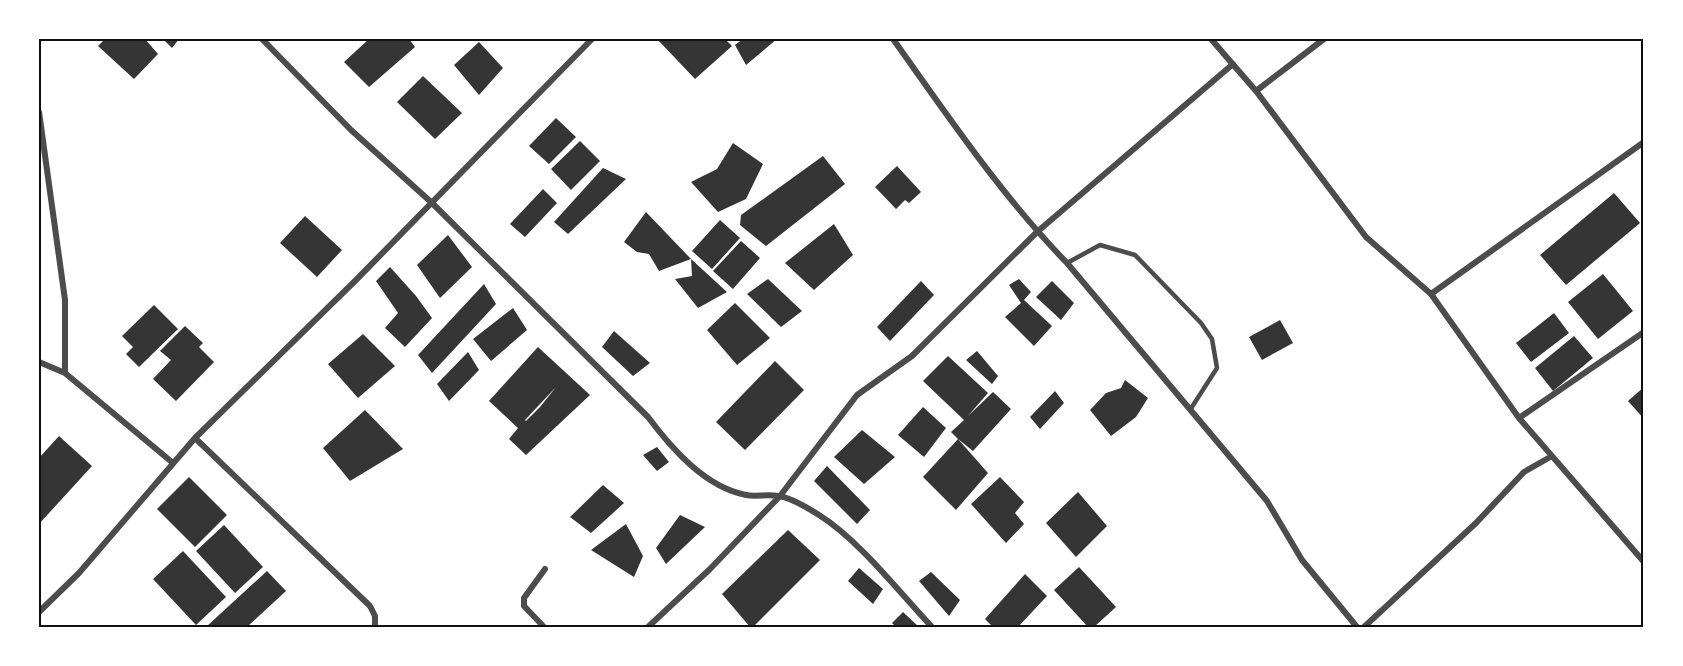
<svg xmlns="http://www.w3.org/2000/svg" width="1683" height="666" font-family="'Crimson Pro',serif">
<style>
.building{fill:#353535;fill-rule:evenodd}
.lines{fill:none;stroke-linecap:round;stroke-linejoin:round}
.service{stroke:#4c4c4c;stroke-width:4.5}
.minor{stroke:#4c4c4c;stroke-width:6}
.neatline{fill:none;stroke:#111;stroke-width:2}
</style>
<rect width="100%" height="100%" fill="#fff"/>
<path class="building" d="M105,39H145L158,54L134,79L98,46Z
M163,39H179L172,48Z
M369,39H409L415,47L369,87L344,62Z
M657,39H725L732,46L695,79Z
M743,39H777L746,65L735,45Z
M479,42L503,68L479,95L454,65Z
M423,76L462,113L435,139L397,102Z
M556,118L576,137L549,164L529,146Z
M580,141L600,161L571,190L551,169Z
M733,143L763,164L746,199L718,212L691,182L717,169Z
M823,156L845,184L766,246L740,225L741,215Z
M897,166L921,192L909,203L905,200L896,209L875,187Z
M603,168L626,179L568,234L554,222Z
M543,189L557,203L525,237L510,224Z
M1614,193L1640,223L1566,285L1540,255Z
M646,212L691,259L659,271L649,254L637,252L624,242Z
M305,216L342,250L317,277L280,243Z
M720,220L740,238L712,269L692,251Z
M834,224L853,255L814,290L785,263Z
M448,235L472,267L440,298L417,265Z
M741,241L760,258L733,289L713,271Z
M691,259L727,292L698,308L675,279L692,276Z
M390,267L416,296L432,318L405,347L385,328L398,313L376,281Z
M1603,274L1633,311L1598,339L1568,302Z
M768,279L802,311L781,327L747,294Z
M1019,279L1031,292L1024,300L1052,326L1034,346L1005,317L1021,303L1009,285Z
M921,281L934,295L890,341L877,327Z
M1052,281L1074,303L1061,320L1036,297Z
M484,284L496,304L432,373L418,355Z
M735,303L770,338L737,365L707,330Z
M154,305L178,329L139,367L126,354L133,347L122,336Z
M513,308L527,330L491,361L473,339Z
M1554,313L1569,333L1531,362L1516,343Z
M1280,320L1293,343L1262,360L1249,337Z
M185,326L203,343L199,347L214,362L176,401L153,379L171,360L160,351Z
M614,331L650,363L633,376L602,347Z
M363,334L395,366L358,398L328,364Z
M1574,336L1593,358L1553,391L1535,368Z
M538,347L590,395L526,455L509,439L518,428L489,401ZM556,387L540,407L526,421L525,420Z
M977,351L998,376L992,384L966,360Z
M468,352L479,370L449,401L437,384Z
M948,356L988,393L968,416L993,392L1011,409L973,451L958,439L988,473L956,510L923,477L958,439L951,432L964,420L923,381Z
M775,361L804,390L745,450L716,422Z
M1125,380L1148,398L1136,417L1111,436L1090,410L1106,393L1121,388Z
M1644,387V419L1628,401Z
M1055,391L1064,403L1040,429L1030,417Z
M923,407L946,428L924,457L898,435Z
M365,410L403,449L350,481L323,448Z
M862,430L895,457L864,484L834,457Z
M59,436L92,466L39,524V458Z
M657,447L669,462L657,471L643,455Z
M827,466L870,510L857,524L814,481Z
M189,477L227,515L195,547L157,509Z
M1000,477L1024,502L1015,513L1024,524L1006,543L971,504Z
M603,485L624,503L591,533L570,517Z
M1078,492L1107,526L1076,557L1046,523Z
M680,515L705,527L666,564L656,548Z
M626,524L643,556L634,577L591,550Z
M224,525L263,567L235,593L196,551Z
M788,530L820,560L753,627H750L722,594Z
M183,551L226,597L196,625L153,579Z
M1079,567L1116,607L1094,627H1088L1054,590Z
M859,568L883,589L873,604L848,581Z
M267,571L286,591L247,627H206Z
M931,572L960,600L949,616L919,581Z
M1025,574L1047,596L1018,627H993L985,619Z
M903,612L919,627H896L892,623Z"/>
<g class="lines">
<path class="service" d="M1067,263L1100,245L1135,255L1201,323L1212,339L1217,368L1190,410"/>
<path class="minor" d="M262,39L351,130L431,202L648,417C672,449 705,487 746,495C756,497 767,494 778,496C790,497 808,508 819,515C859,540 899,592 932,627
M893,39C948,116 1001,195 1067,263L1267,501L1302,560L1357,627
M1211,39L1256,91L1366,237L1431,294L1519,418L1644,562
M1256,91L1324,39
M39,112L65,300V373
M1431,294L1644,142
M39,362L65,373L173,463
M1519,418L1644,332
M195,438L370,606L375,616V627
M39,612L79,573L195,438L356,280L592,39
M544,627L524,606V598L545,569
M648,627L710,569L780,496L857,395L912,356L1037,232L1233,64
M1364,627L1476,523L1524,472L1552,456"/>
</g>
<rect width="1683" height="666" fill="none" stroke="#ffffff" stroke-width="81"/>
<rect x="40" y="40" width="1602" height="586" class="neatline"/>
</svg>
